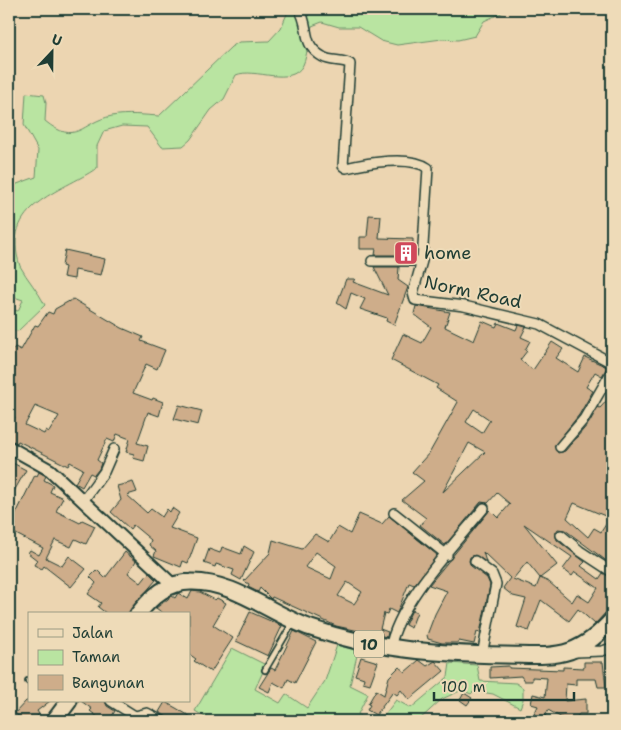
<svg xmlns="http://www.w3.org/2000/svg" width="621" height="730" font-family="'Shantell Sans',sans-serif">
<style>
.green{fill:#b9e4a1;stroke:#6c906a}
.building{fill:#cead8a;stroke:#1f3d34;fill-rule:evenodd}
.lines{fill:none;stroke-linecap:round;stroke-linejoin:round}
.service-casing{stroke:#1f3d34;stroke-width:8}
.minor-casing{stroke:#1f3d34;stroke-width:12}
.tertiary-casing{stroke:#1f3d34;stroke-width:15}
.trunk-casing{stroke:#1f3d34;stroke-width:19}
.service{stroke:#eedbb8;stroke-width:4.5}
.minor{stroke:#eedbb8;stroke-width:9}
.tertiary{stroke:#eedbb8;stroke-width:11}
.trunk{stroke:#eedbb8;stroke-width:15}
.labels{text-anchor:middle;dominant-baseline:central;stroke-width:4;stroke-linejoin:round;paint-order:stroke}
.shield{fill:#eedbb8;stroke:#5d6c5c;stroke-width:1}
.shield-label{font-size:16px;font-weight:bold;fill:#1f3d34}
.poi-label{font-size:18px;fill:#1f3d34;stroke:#eedbb8;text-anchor:start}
.street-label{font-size:18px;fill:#1f3d34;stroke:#eedbb8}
</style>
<rect width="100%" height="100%" fill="#ecd5b1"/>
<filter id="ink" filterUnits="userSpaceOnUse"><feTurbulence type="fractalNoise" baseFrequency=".02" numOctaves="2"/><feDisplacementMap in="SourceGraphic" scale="10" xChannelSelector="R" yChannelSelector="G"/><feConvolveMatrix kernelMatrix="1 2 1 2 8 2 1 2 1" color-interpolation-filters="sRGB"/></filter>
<g filter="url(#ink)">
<path class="green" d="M289,9H382L397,11L411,9H510L484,21L475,36L458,40L442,39L397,45L381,41L358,27H339L322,22L312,26C308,38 308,54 303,65C291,88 255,67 236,75L224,99L211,110L190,140L183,146L162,147L147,127L122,126L104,131L97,146V168C60,193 0,205 20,266C27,279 38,291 45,305L18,331L9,330V320L14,310L18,311L23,300L14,297L9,282V187L36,177L38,150L24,125L26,93L44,95L46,103L45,121C77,147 81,122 112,116C127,113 143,115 159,116L231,47L239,42L269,41L281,28Z
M337,645L358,651L350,685L368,694L358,714L368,721H212L195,711L232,648L266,665L255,689L280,703L286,694L307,708L325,681Z
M450,663L477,665L480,681L516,683L523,688V700L520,708L493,694L474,691L471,694L462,690L442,699L418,721H380L396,700L411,708L448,677Z"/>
<path class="building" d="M369,215L381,216L379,238L413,239V255H375L376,249H360V237H367Z
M65,250L105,259L101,275L75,270L74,279L63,277L65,267L62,266Z
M374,267H399L398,280L408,287L394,325L386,321L387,318L360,309L365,299L351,293L346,309L337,303L346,279H355L353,282L388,295Z
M73,299L122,328L143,337L141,341L165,350L157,369L146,364L133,393L152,400L153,398L163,402L159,416L148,412L137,443L148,446L144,461L133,458L134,454L126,452L130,439L117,434L114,442L107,439L97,460L101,463L99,469L94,475L90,473L82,487L75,483L83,469L70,462L68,466L18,441L17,443L9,440V428L15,417L9,414V381L15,370L9,367V348L13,350L15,347L21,350L35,325L38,326L48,312L53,314L55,309ZM35,406L59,416L49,432L46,430L44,434L25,425Z
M416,306L450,312L445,327L474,341L482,321L496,327L498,323L516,330L518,325L526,327L521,337L530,341L525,350L527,351L520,360L533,370L552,342L563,349L556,358L578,372L585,357L607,367L602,376L595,372L586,387L593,391L579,415L554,446L558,453L565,451L589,423L598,407L600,408L611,396L607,393L612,383V490L608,496L612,498V565L565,530L558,529L555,534L557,540L585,562L581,566L599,579L603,573L612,578V611L608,610L595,624L578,609L569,621L541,600L529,631L517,627L526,599L513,596L503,588L510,578L483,552L486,562L475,555L470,557L469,561L471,566L487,578L490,585L480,633L477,632L474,644L459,641L458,643H442L428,639L427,635L435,614L447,591L429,585L490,510L498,518L510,504L497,493L488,503L481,502L445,545L420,525L426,518L402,500L424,481L412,472L430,452L458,402L436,388L438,385L391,360L403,334L422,343L431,327L414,314ZM474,409L490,420L482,433L466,422ZM469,443L485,452L443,492ZM574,503L610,518L601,532L594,528L588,537L567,518ZM524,524L572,557L563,569L572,576L575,572L598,588L589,602L577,594L572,602L549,582L540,578L536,588L513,579L527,562L540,578L557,565Z
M179,405L202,411L198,425L174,419Z
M9,461L26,470L9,500Z
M39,472L46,476L44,480L53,485L50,492L63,498L56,511L80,523L82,520L95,526L86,544L75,539L71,547L55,540L46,558L62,566L69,556L86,569L71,587L44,566L42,569L34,565L37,560L28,553L30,550L39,555L43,548L12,532L16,524L12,522L35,475L37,476Z
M133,482L137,492L127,495L147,513L151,509L162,517L167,509L170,512L172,508L179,513L170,528L197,538L188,563L183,561L181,567L154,556L156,551L149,545L151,540L133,525L130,529L111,512L121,500L117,486Z
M359,514L382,524L389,516L437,555L414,585L409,583L397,613L389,609L387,614L384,613L380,629L388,632L387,637L336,626L272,597L271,599L260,588L258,592L248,587L249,584L244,581L270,553L273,540L302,549L315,534L329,542L338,527L350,534ZM316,552L336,566L331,579L305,567ZM347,582L362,592L354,604L338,596Z
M244,546L254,552L241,580L232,575L234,570L216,564L215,567L204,563L209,549L220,553L222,547L241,554Z
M125,552L136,561L128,573L141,583L149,573L156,580L127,614H107L98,607L101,603L88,594L96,583L90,577L97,570L105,578Z
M192,591L200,592L215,600L217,598L226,603L213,625L233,638L211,672L194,661L196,659L189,654V614H164L156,608L172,596L175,598L178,593L188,599Z
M412,610L417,612L411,628L405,625Z
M250,612L282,626L268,656L236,641Z
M294,631L316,642L295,683L288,679L284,688L273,682L269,692L259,687L271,668L275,670Z
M361,657L378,662L370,684L363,682L364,678L355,675Z
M419,660L427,666L435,661L444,671L409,700L401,690L397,695L393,692L376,715L367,710L370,705L368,704L376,690L384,695L389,677L399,667L405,672Z
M584,662H603L606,687H598L596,679H576V685L566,684L565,701L586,699V714H579L574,721H560L562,718L548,710L543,721L532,719L538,706L531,704L533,694L545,697L547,678L532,677V681H524L521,676L490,678V667L509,666V668L563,670V667L584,668Z
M464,693L472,698L467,705L460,700Z
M26,701H50L37,711L39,714L32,721H24L15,713Z
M81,701H105L107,706L115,711L109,721H96L99,718L90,711L92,709Z
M165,702L176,708L198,721H168L167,717L159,712Z"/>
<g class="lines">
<defs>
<path id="service" d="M265,670L292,624
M28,681H29"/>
<path id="minor" d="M299,9C311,27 300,44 323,57C331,62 343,59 350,64L343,166L346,168C367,163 410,155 428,168L422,261L413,293L415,300L464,306L539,324L612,363
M372,261H422
M560,447L584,419L612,371
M83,501L104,472L114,449
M394,513L447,555
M561,535L580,551L612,572
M475,561L492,574L496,584L482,655
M390,649C398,602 454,545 484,508
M576,652L602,651L612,648
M111,701L135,716L147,713L162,721"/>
<path id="tertiary" d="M9,447L50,470L172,584"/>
<path id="trunk" d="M138,614C152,596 168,582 191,582C234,581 272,615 311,628C374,650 439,654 505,655C526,655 550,658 570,651C588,644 599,634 612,620
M54,721L69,701"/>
</defs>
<use href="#service" class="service-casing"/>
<use href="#minor" class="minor-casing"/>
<use href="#tertiary" class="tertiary-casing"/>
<use href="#trunk" class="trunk-casing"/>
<use href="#service" class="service"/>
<use href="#minor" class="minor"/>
<use href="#tertiary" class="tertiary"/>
<use href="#trunk" class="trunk"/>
</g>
</g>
<defs>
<symbol id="building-square" viewBox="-11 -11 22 22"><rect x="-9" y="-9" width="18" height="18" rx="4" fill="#d1495b" stroke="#eedbb8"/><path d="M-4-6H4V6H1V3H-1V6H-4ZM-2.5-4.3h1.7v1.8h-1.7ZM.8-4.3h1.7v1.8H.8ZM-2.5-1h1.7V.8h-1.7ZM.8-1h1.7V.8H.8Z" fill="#fff"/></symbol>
</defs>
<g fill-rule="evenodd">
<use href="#building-square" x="392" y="239" width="28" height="28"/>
</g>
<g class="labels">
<rect class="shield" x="354" y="630.5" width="30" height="27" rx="4"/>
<g class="shield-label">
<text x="369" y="644">10</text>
</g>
<g class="poi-label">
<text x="424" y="253">home</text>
</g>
<g class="street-label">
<text transform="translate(473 292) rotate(12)">Norm Road</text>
</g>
</g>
<rect width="621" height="730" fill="none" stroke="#eedbb8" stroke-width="30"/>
<rect x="15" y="15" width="591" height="700" fill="none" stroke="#1f3d34" stroke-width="2" filter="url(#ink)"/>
<rect x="28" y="612" width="162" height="90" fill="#eedbb8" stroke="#9b9c83"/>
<rect x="38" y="629" width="25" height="8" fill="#eedbb8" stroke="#9b9c83"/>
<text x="72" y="638" font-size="15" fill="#1f3d34">Jalan</text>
<rect x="38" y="650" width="25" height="15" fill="#b9e4a1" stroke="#9b9c83"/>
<text x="72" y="662" font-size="15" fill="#1f3d34">Taman</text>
<rect x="38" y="675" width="25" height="15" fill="#cead8a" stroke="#9b9c83"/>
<text x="72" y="688" font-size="15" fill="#1f3d34">Bangunan</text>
<g transform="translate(52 52) rotate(22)" stroke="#eedbb8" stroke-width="4" paint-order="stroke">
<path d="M0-4L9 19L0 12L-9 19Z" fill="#1f3d34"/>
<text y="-8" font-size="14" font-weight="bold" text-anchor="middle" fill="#1f3d34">U</text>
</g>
<path d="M434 692v8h140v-8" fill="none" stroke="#1f3d34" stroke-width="2.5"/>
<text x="441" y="692" font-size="15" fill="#1f3d34" stroke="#eedbb8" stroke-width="4" paint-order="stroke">100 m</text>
</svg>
